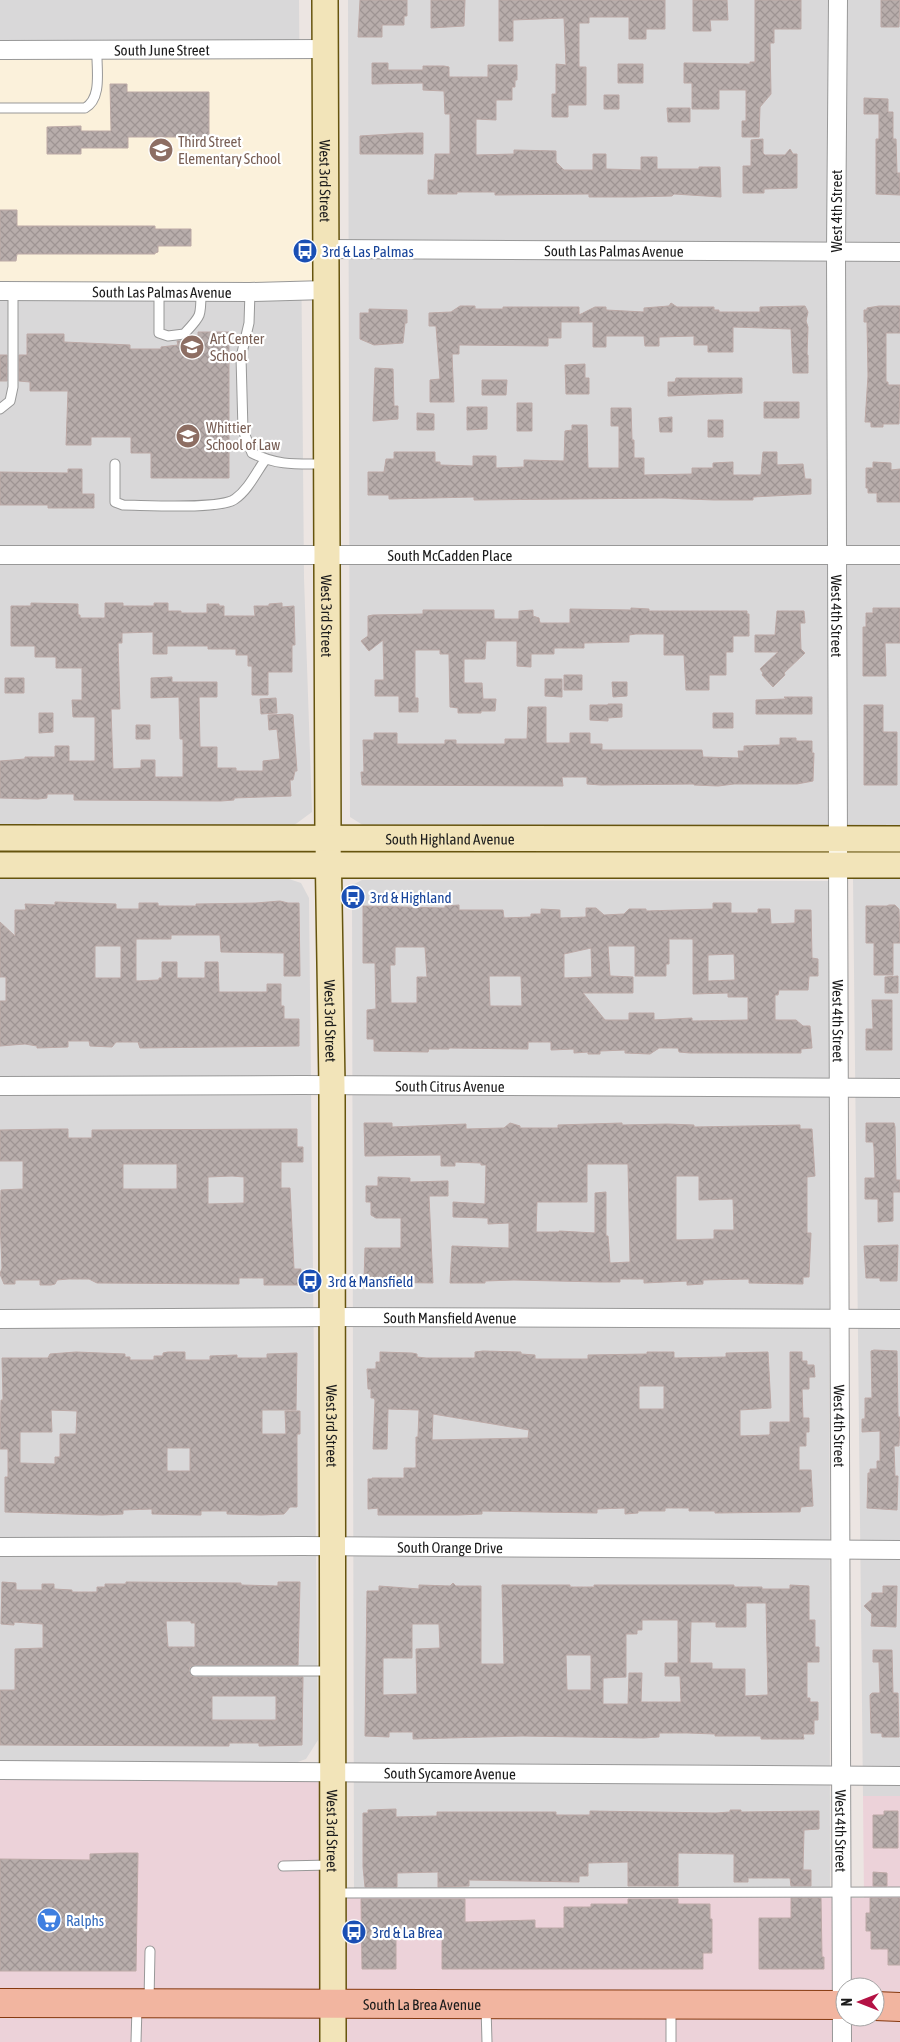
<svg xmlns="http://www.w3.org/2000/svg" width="900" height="2042" font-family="'Asap Condensed',sans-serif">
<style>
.residential{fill:#d9d8d9}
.commercial{fill:#ecd2d9;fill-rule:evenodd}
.education{fill:#fbf1db}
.building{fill:url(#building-cross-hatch);stroke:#bca9a6;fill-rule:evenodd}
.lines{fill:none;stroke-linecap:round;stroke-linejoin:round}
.lane-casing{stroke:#989898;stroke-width:11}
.street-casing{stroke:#989898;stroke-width:20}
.secondary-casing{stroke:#66540e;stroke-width:28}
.primary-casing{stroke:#85380e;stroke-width:30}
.lane{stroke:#fff;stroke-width:9}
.street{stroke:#fff;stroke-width:18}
.secondary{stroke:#f2e4b9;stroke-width:25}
.primary{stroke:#f2b5a0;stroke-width:28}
.labels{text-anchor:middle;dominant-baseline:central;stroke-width:4.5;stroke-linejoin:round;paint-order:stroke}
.street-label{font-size:15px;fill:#1b1b1b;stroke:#fff}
.education-label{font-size:15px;fill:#785e54;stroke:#fff;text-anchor:start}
.transit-label{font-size:15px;fill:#164399;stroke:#fff;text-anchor:start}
.shop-label{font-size:15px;fill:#366cbe;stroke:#fff;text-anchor:start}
</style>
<defs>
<pattern id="building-cross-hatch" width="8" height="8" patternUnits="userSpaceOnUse" patternTransform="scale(1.25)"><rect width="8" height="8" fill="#b8adab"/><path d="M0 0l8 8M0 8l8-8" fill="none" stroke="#9e9493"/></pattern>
</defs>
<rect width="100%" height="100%" fill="#ece5e2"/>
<path class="residential" d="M0,0H299L304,578L312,812L293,826L0,827Z
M348,0H900V826L366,827L350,817Z
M286,878L301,883L309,898L318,1740L306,1759L295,1763L0,1770V879Z
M853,878H900V1796H863Z
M362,880L829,881L830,1898L354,1895L352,885Z"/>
<path class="commercial" d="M0,1776H333L335,1895L864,1898L863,1796H900V2042H0ZM845,1987H875V2017H845Z"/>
<path class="education" d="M322,52L323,284L0,287V53Z"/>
<path class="building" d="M360,0H407V16H404V25H382V37H358Z
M431,0H465L464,26L431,28Z
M499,0H665V29H646V39H629V17H589V23H579V67H586V105H568V117H552V94H556V64L566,65L564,18L513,20V41H499Z
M693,0H727L728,20H710L711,31H693Z
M755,0H801V29H774V43H770L771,94L760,107L759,137H742V121H746V90H719V109H692V83H684V63L750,64V62H755Z
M881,0H900L899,27H881Z
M372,63H388V70H423V66H444L449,67V77H488V65H517V80H515V87H512V100H496V120L476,119V155L514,154V150L556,151V162L564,170H593V154H606V169L641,170V157H657V169H699V167H720L721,197L674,194L672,196L633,197H589V194L495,195V192H457V194H428V180H434L435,154H450V114H445L444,91L423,90V83L372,84Z
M618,64H643V83H618Z
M110,84H127V92H209V137H128V148H81V154H47V127L81,126V131H111Z
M604,95H619V109H604Z
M864,98L888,99V112H893V139H896L897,173H900V195L876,194V139H879V114H864Z
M667,108H690V122H668Z
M408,133H423V154H360V136Z
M763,139V153L765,155H785L790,149L793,154H797V188L764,189V193H743V166H751V140Z
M0,210H17V226H155V229H191V246H158V252L155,253V254H17L16,261H0Z
M671,303L677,307H714V310H719V312H760V307L805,306L808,312L806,321L808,327L807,355H808V373H793L791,329L733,327V352H708V345H694V336L659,337V346H645L644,336H606V347H593V322H561V338H548V346L459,345V354H452L454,402H430V380L440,379L436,326H429V313L451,312L460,306H475V309H503V307H579V315L595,307H606V310L644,312V308L669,306Z
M879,306H900V333H886V382H888V385H900L899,424H883V427H871V422H865L868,376L867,322H864V310H867V308Z
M369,309L407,310V323H405L403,343L374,345L360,339V313H369Z
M198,332H229V353L235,358L229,362V478H151V453H131V437H91V445H66L68,391H30V382L19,381V355H27V334H64V342L130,345V349H161V347L178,345L177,341L198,340Z
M0,355H7V381H0Z
M585,364V378H589V394H566L565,365Z
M375,368L393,369L394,406H398V419L373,421Z
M676,378H742V393L668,396V382H675Z
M482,380H507L506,395H482Z
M764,402H799V418H764Z
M517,403H532V431H517Z
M467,407H487V429L467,430Z
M611,408H631L632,440H634V458H644V475L692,474V468H713V463L733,462V475H761L763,452H777V465L803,464L805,479H811V494L753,497V500H714L664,498L474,500V497L389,499V495H368V472H384L386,459H394V452H435V462H440V465L473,466V456H496V468L524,467V460L564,461L565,431L572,430V425H587L588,468H619V426H611Z
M417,413L434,414V430H417Z
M672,417V432H660L659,418Z
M708,420H723V437H708Z
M873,462L891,463V470L900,469V502H877V493H868V488H866V468H873Z
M68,469H82V494H94V508H48V505H0V472L68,473Z
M31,603L78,604V615H80V618H105V603H123V606H154V603H168V611H181V613H207V604H219V606H224V616H255L254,606H269V604L282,603V607L294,606L295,645H292V672H268V695H252V666H248V655H236V649H208V646H167V654H153V632L122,633V643H118L120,709H111L113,769L141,768V760H155V777H183V739H180L179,697L151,698V678L172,677V682H217V697H199L200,747H217V768H236V771H263V761L280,759L277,729L269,730L268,715L290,714L293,715L297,771H295L293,780H290L291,796L234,798V800L221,801L74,800V794H47V798L38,799L0,798V761L25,759V757H55V746H69V761H95V717H73L72,700H82V668H56V657H35V646H11V606H31Z
M631,608L649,609V611H747V614H749V636H733V652H726V675H709V690H686L684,655H664V634H636L629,635V642L584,643V648H554V654H531V667L517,666V641H486L485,659H464V683H482L483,699H496L495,711H481V713H458V708L450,707L449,654H440V650H415V698H418V712H399V696H375V680H384L383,640L369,651L361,641L368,636V616L373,615L423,614V610H494V619H519V611L533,610V616L539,618L540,623H570V609L631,610Z
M873,608H900V643H885L886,676H863V627H866V613H873Z
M777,611H804L805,623H800L801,649L805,653L784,673L785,675L773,687L762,675L763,673L760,669L778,652H755V635H775Z
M564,675H582V690H564Z
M5,678H24V693H5Z
M545,679H562V697L545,696Z
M612,682H627V696L613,697Z
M784,697H812V714H756V700L786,699Z
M276,698L277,713L261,714L260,699Z
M608,704H622V717L608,718V721L590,720V705H608Z
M864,705H883V732H897V785H864Z
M528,707H546V743H570V733H590V744H602V750H702L703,757L739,758L738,751H744V746L780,745V738H796V741H812V753H814L813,781L797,784H734L718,786L694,785V784L601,785L587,784V777H562L563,786L362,785L361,772H364L363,740H374V733H397V744H445V740H456V744H505V739H527Z
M39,713H53V732L39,733Z
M713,713H733V728H713Z
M136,725H150V739H136Z
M280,901L288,903H299L300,976H284V953L221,952L220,935H171V939H136V981L159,980V978H162V962H177V978H205V962H218L219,992H267V984H281V1006H284V1019H299V1046L140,1048L138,1042H116L112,1047L90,1046L89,1041H68V1047L37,1048V1046L25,1044L0,1046V1001H6V977H0V922L15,936V910H26L25,904L55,905V902L116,904V909H139V903H158V906H196V904L256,903ZM95,946H121V978H95Z
M713,903H731V913H758V909H770L771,924L795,923V910H811L812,958L818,959V976H809L808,990H779L778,995H775V1020H796L803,1026H810L812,1048L801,1049V1053H690L679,1052L678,1048H659L650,1054L625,1053V1050L600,1051V1054H588V1052L574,1053V1049L551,1050V1042H528V1049L449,1048V1049H429L428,1052L374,1051V1039H367V1010L376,1009L375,963H363V906L445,908V906L459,905V910H503L504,918L531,917V914H541V909L560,910V918L586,917V908H596L604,915L624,914L629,909H646V911L713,909ZM669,939H693V994L728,993V997H748V1020L692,1021V1018L654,1020V1013H629V1020H605L583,993H633V977L610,976L608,946H635V976H666V964H669ZM395,947H425L427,977H417V1003H391L390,965H395ZM591,948L592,977L564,978V954ZM734,954L735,980L708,981V955ZM489,976H521L522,1006H490Z
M889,905H895L899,909L900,943H893V975H874V943H866V906H887Z
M898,976V993H885V977Z
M872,1000H892V1050H866V1029H873Z
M364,1123H392V1127L466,1124V1129L504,1128L510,1123L520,1126V1128H558V1125L622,1123V1125L667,1124L694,1125V1127L800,1125V1129H812L815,1176L807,1177V1233H811L809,1277H803V1284L749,1283V1279L703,1280V1284L687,1285V1281L644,1283V1279H620V1282H600L514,1280L485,1281V1283H450L452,1246L509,1248V1223L488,1224V1218L453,1217V1202L485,1204L486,1165H481V1163L455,1162V1166H441V1155L365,1156ZM587,1164H628L630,1262L610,1263L608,1236H606V1192L595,1193V1233L559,1231V1232H536L537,1202H587ZM676,1176H699V1200L733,1199L734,1230H714V1239L676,1240Z
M866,1123H894L895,1127L896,1180H900V1192H893V1221L878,1222V1199H865V1178H875L874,1148L873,1142H866Z
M56,1129H68V1138H92V1130L297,1129V1147H303V1162H281V1188H290L294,1269H301V1285H264V1278H239V1284L97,1283L89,1279H68L57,1280L55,1284L51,1285H40V1280H15V1284H4L0,1274L2,1268L0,1221L1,1190L23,1189V1161H0V1130ZM123,1164H177V1189H123ZM232,1176L244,1177V1203L208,1204V1177Z
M378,1177L410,1178V1182L448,1181V1196H429L433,1283L364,1282L365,1248H401V1218H376L371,1215V1202H366V1186H378Z
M898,1245L897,1281H880V1278H866L864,1246Z
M874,1350L897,1351L898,1417H900L899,1446H894L895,1476H898L897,1510L867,1508L868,1473H870V1469H877V1461H880V1431L862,1432V1419H865V1398H872L871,1351Z
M483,1351L521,1352V1354L535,1355V1359H588V1355L647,1354V1352H674V1358L726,1357V1353L768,1352L771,1408L740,1410V1436L769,1435L770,1434V1422H790V1352H802V1361H807V1365H814L815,1377H809V1389H802L803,1418H809V1432H806V1446H799V1470H811L813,1506L801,1507L800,1512H790L715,1513V1511H689V1508H665V1511H638V1513L625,1514V1508L597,1509V1513L482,1511V1514L458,1515H378V1508L368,1509V1479H372V1478H404V1468H416V1437H418L419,1410L388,1409L387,1449H373L375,1400L374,1398H371V1389H368L367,1369H376V1362H380V1352L412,1353L417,1354V1357L426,1358H475V1352ZM639,1386H664V1409H639ZM433,1414L529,1430L528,1438L432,1440Z
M76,1352L125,1354V1357H130V1360H154V1356H163V1353L168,1352H185V1360H210V1356L237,1355V1358H267V1354L297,1353L296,1410H262V1434H286L285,1411H300V1434H297V1507H290L284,1514L261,1515L227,1514V1511H201V1515L152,1514V1509L123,1510V1514L102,1515L5,1512V1477H8V1449H0L1,1400H3L2,1358H48L50,1354ZM51,1410L77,1411L76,1434H60V1457H55V1464L20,1463V1432H52ZM167,1448H190V1471H167Z
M2,1582L16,1583V1590H42V1584H54V1589L72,1590V1592H97V1587H105V1584H126V1582L241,1583V1585L278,1586V1582H300L298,1665H195L190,1667L189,1671L191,1676L195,1677H303L302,1745L259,1746V1743H229V1746L0,1745V1690H15V1649L43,1648V1624L14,1622V1625L1,1624ZM166,1621H191V1623H195V1647H168ZM212,1696H276V1720H212Z
M453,1583L456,1586H481V1664H504L502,1585H570V1587H594V1585H734V1587H762V1589H790V1585L809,1586V1620H815V1647H819V1662H807V1698H810V1702H818V1720H814V1734H803L804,1739H761V1736H715V1734L688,1733H659V1737L643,1738L522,1736L413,1739V1732H389V1737L365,1736L367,1591H379V1586L419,1589V1585L450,1586ZM746,1603H766L768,1695L745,1696V1669H712V1663H690L691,1622H716V1627H746ZM642,1620H678V1663H665V1676H680L681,1702H641L642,1673H629L628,1704H603V1678L626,1677V1634H637V1630H642ZM412,1624H439L440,1648L416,1649L417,1694L383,1695V1658H412ZM566,1655H591V1690H567Z
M883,1586H897L896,1627L871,1626L872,1614L864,1606L872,1599V1593H883Z
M873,1650H892L893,1693H898L899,1737H882V1733H871L870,1695L872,1693H880L879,1662H873Z
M396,1809V1817L437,1816V1812H556V1815H590V1811L716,1813L730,1812V1810H741V1812L819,1811V1829L804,1830L803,1870H811V1886H791L790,1878H748V1882H734V1854L678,1853V1886H628V1862L588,1863V1876H579V1882L469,1880V1886L438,1887V1872L397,1873V1887H365L363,1867V1813H368V1810Z
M884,1811H898V1848H873V1815H884Z
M120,1853H138L136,1971H0V1859L90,1860V1854Z
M873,1872L887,1873V1886H873Z
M791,1898H821L822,1957H824V1969H759V1918H791Z
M870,1898H900V1965H888V1949H871V1931H866V1913H870Z
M361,1899H465V1922L535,1920V1928H564V1907H591V1904H628V1899H678V1904H710V1919H712V1953H703V1969H442V1929H396V1969H362Z"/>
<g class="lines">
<defs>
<path id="lane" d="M0,108H85C103,98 96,68 97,50
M159,292V333L168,336L184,334C201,316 201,317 201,292
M250,292L249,323L241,357L243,430L252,453C278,466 297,464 326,464
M0,409L10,401L13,387V291
M115,464V502L123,505C144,505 220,510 235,499C248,490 256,473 265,460
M195,1671H331
M283,1866L330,1865
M333,1893L900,1892
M149,2000L150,1951
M486,2007L487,2042
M671,2007V2042
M136,2042L137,2007"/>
<g id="street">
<path id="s1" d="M838,0L836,252L842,2042"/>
<path id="s2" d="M0,50L325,49"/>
<path id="s3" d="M326,249L900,252"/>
<path id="s4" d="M0,291L250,292L326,290"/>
<path id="s5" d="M0,555H900"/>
<path id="s6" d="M0,1086L301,1085L900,1088"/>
<path id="s7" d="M0,1319L333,1317L900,1319"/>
<path id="s8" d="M0,1547L302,1546L900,1550"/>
<path id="s9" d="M0,1770L900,1776"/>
</g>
<g id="secondary">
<path id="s10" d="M325,0L328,839L332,1086L333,2042"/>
<path id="s11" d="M0,838L900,839"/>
<path d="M0,865H900"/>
</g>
<g id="primary">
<path id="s12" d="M0,2003L845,2005"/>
<path d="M875,2006L900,2007"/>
</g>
</defs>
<use href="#lane" class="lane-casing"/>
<use href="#street" class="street-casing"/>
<use href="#secondary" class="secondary-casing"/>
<use href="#primary" class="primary-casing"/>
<use href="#lane" class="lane"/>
<use href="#street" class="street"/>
<use href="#secondary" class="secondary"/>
<use href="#primary" class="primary"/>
</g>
<defs>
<symbol id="school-disc" viewBox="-11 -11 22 22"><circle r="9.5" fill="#8d6e63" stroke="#fff"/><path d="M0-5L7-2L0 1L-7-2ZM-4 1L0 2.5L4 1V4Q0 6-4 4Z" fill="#fff"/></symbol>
<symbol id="bus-disc" viewBox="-11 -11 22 22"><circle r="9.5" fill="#1a4fb4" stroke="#fff"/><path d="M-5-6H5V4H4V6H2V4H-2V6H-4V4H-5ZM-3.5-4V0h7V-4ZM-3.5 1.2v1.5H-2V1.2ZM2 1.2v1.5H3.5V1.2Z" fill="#fff"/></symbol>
<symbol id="supermarket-disc" viewBox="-11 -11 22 22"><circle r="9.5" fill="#3f7fe0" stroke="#fff"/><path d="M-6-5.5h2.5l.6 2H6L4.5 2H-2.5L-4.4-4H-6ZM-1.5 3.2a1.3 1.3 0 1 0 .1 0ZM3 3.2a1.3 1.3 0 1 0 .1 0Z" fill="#fff"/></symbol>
</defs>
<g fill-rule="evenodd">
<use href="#school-disc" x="147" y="136" width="28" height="28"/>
<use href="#bus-disc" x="291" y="237" width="28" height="28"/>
<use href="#school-disc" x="178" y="333" width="28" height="28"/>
<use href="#school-disc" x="174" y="422" width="28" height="28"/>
<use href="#bus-disc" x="339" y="883" width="28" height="28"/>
<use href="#bus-disc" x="296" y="1267" width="28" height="28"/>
<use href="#supermarket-disc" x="35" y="1906" width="28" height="28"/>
<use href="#bus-disc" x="340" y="1918" width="28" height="28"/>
</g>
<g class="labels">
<g class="street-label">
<text stroke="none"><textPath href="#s2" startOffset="162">South June Street</textPath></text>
<text stroke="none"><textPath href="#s10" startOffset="181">West 3rd Street</textPath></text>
<text transform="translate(836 211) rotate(-90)">West 4th Street</text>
<text stroke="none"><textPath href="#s3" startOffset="288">South Las Palmas Avenue</textPath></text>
<text stroke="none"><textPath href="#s4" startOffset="162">South Las Palmas Avenue</textPath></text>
<text stroke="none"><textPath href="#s5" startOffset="450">South McCadden Place</textPath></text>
<text stroke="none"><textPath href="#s10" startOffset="616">West 3rd Street</textPath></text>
<text stroke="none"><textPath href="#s1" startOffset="616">West 4th Street</textPath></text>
<text stroke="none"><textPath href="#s11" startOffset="450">South Highland Avenue</textPath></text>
<text stroke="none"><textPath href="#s10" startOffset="1021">West 3rd Street</textPath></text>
<text stroke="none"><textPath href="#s1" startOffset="1021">West 4th Street</textPath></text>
<text stroke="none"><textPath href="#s6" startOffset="450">South Citrus Avenue</textPath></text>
<text stroke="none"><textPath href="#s7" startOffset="450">South Mansfield Avenue</textPath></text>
<text stroke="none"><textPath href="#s10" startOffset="1426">West 3rd Street</textPath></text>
<text stroke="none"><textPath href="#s1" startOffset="1426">West 4th Street</textPath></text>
<text stroke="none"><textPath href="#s8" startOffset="450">South Orange Drive</textPath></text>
<text stroke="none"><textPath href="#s9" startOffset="450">South Sycamore Avenue</textPath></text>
<text stroke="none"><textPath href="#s10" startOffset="1831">West 3rd Street</textPath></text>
<text stroke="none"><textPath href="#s1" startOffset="1831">West 4th Street</textPath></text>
<text stroke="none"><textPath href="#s12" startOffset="422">South La Brea Avenue</textPath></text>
</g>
<g class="education-label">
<text x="178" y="141">Third Street<tspan x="178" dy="17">Elementary School</tspan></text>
<text x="210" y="338">Art Center<tspan x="210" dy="17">School</tspan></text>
<text x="206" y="427">Whittier<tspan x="206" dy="17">School of Law</tspan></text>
</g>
<g class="transit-label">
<text x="322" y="251">3rd &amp; Las Palmas</text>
<text x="370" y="897">3rd &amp; Highland</text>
<text x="328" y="1281">3rd &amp; Mansfield</text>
<text x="372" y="1932">3rd &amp; La Brea</text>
</g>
<g class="shop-label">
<text x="66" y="1920">Ralphs</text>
</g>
</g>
<g transform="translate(860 2002) rotate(270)"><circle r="24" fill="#ffffff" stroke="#a4a4a4"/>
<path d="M0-4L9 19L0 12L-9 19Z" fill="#b41244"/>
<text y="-8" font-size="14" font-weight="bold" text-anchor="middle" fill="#1b1b1b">N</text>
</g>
</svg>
